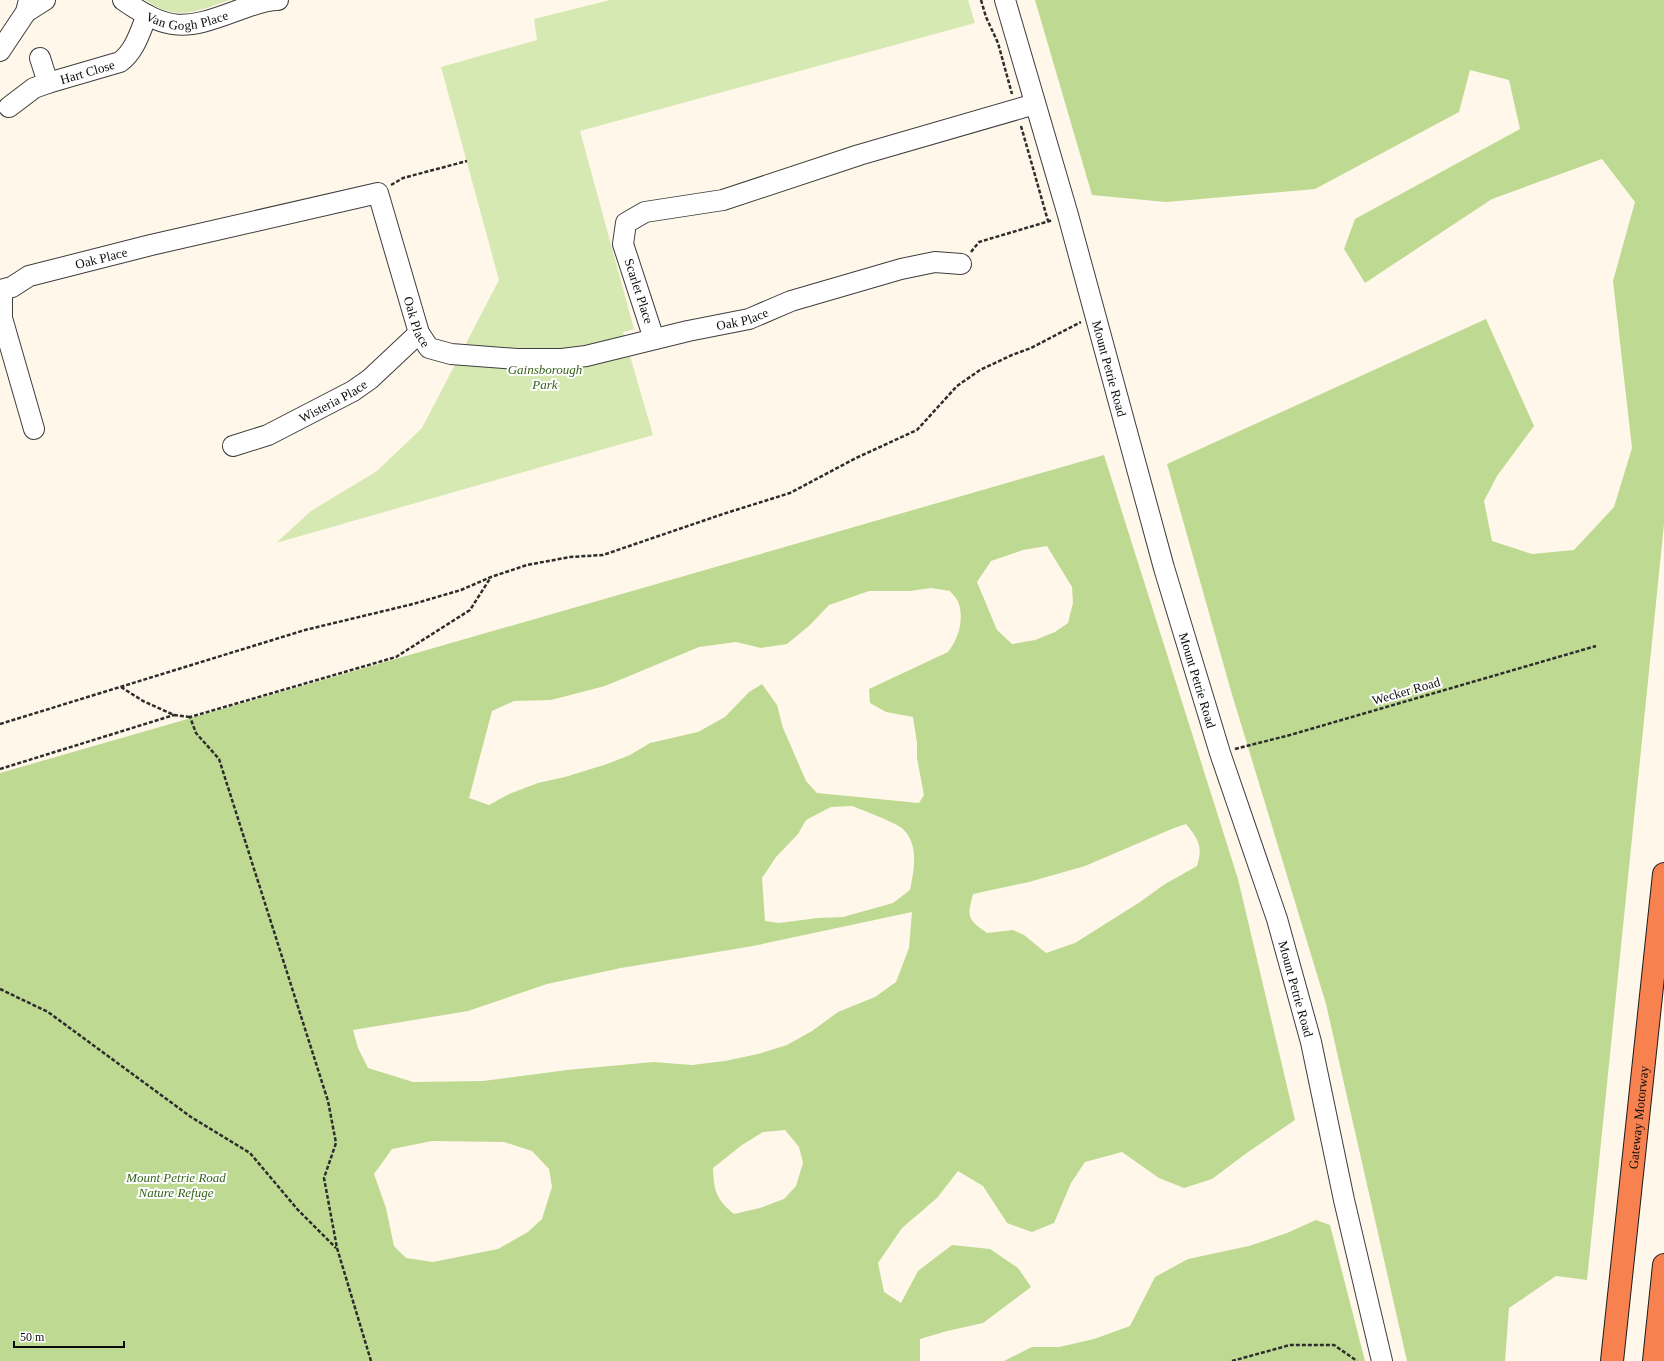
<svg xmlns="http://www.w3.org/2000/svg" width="1664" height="1361" font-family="Georgia,serif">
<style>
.green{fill:#d7e9b3}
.forest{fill:#beda92;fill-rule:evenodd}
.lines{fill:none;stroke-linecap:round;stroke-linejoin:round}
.minor-casing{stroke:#3e3e3e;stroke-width:22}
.highway-casing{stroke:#1c1c1c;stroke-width:24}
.path{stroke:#2d2d2d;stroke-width:2.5;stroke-dasharray:4 2;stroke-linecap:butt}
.minor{stroke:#fff;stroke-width:20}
.highway{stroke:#f7814f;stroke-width:22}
.labels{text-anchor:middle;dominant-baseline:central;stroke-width:4;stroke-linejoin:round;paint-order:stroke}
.street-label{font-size:13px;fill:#0b0b0b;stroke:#fff}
.park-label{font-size:13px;font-style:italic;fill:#35631b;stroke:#fff}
</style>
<rect width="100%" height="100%" fill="#fff7e9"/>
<path class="green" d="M145,0H230C211,6 188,17 167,11C159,9 152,4 145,0Z
M610,0H968L975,23L580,131L634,329L623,332L653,435L276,543L311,511L377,471L422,428L499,280L441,67L537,40L534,19Z"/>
<path class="forest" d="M1035,0H1664V524L1587,1280L1556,1276L1509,1308L1505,1361H1407L1326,1004L1231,691L1167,464L1486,319L1534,426L1497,476L1484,501L1492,541L1532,554L1574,550L1614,507L1632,448L1613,281L1635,202L1602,159L1492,199L1365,283L1344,249L1355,219L1520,129L1509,80L1470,70L1459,112L1315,189L1166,202L1092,195Z
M1104,455L1238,879L1295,1120L1248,1152L1212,1179L1184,1188L1159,1178L1122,1152L1085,1162L1071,1183L1054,1223L1032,1232L1007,1223L983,1186L958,1171L937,1198L902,1228L878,1263L884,1292L901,1303L918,1271L952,1245L990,1249L1018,1268L1031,1287L983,1323L947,1331L920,1339V1361H0V773ZM1047,546L1072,587L1073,603L1068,623L1055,632L1035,640L1012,644L997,630L977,582L991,561L1023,550ZM931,588L950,591C953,595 958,599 959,604C964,621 958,639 948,652L869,689L870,703L886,712L913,717L917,743V758L924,795L919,803L817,793L806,781L783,728L777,705L762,684L749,692L725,717L698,732L650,743L630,755L607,764L565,777L538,783L509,794L489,805L469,798L492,711L514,701L551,700L605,686L699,647L736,642L761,648L787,644L810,625L829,605L869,591H910ZM852,806C862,810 898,823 904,830C919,846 914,870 910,890L893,903L843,917L818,918L779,923L765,921L762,878L776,857L798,834L806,820L831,807ZM1186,824C1199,840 1203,846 1197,866L1165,884L1140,902L1075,943L1046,953L1024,935L1013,930L987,933C967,919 967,917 973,894L1029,882L1085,866L1174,828ZM912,912L909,948L896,982L875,997L838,1012L812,1031L787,1045L758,1054L725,1061L692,1065L653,1062L567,1070L483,1081L413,1082L368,1068L358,1048L353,1030L468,1011L547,984L621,968L753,946ZM785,1130L799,1147L803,1163L796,1186L784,1199L760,1208L734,1214C716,1199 714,1191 713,1168L742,1145L763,1132ZM432,1141L504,1142L532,1151L549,1169L552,1187L542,1219L528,1232L498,1249L433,1262L406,1258L394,1246L386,1208L374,1174L392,1149Z
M1316,1220L1330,1225L1365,1361H1004L1032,1347H1059L1094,1339L1130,1326L1155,1277L1188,1259L1249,1246L1287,1233Z"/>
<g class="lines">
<defs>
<g id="minor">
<path id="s1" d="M123,0C169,32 185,30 236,11C250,6 263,0 278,0"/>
<path id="s2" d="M1005,0L1068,215L1164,568L1220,753L1277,919L1311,1042L1344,1200L1382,1361"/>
<path d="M26,12L45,0"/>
<path d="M0,51L26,12L29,0"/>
<path id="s3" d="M48,83L120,62C135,51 140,32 147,15"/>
<path d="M9,107L34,88L48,83L40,58"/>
<path id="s4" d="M0,290L12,287L29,276L151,245L378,193L419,333L429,348L451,354L517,359H562L586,356L688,331L749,319L791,301L901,269L935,262L961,264"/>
<path d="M2,291V318L34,429"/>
<path d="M654,339L623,244L626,223L645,212L723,200L859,155L1035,104"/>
<path id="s5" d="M233,446L268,435L353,391L370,379L419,333"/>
</g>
<g id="highway">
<path id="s6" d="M1612,1361L1664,874"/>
<path d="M1654,1361L1664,1265"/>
</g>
</defs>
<use href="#minor" class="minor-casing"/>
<use href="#highway" class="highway-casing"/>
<path class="path" d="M981,0L986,17L998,43L1012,94
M1021,126L1048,221
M391,185L403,178L467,161
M971,252L979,242L1053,220
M121,687L143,701L174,715L190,717
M0,724L305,630L413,604L461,590L491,577L527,565L570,557L603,555L723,514L790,493L856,458L917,430L957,386L980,370L1012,355L1031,348L1081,322
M1235,749L1290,735L1596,646
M0,769L174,715
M0,989L48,1012L191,1117L250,1153L298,1210L336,1248
M371,1361L337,1248L324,1178L336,1143L328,1101L219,759L196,733L190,717L396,657L470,610L491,577
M1232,1361L1290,1345H1334L1357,1361"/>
<use href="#minor" class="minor"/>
<use href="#highway" class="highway"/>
</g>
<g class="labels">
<g class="street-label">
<text stroke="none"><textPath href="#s1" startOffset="70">Van Gogh Place</textPath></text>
<text stroke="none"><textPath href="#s3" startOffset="41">Hart Close</textPath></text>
<text stroke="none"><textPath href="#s4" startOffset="107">Oak Place</textPath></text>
<text transform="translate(639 291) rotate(72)">Scarlet Place</text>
<text stroke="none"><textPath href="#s4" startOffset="874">Oak Place</textPath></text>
<text stroke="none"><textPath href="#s4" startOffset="526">Oak Place</textPath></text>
<text stroke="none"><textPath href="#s2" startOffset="383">Mount Petrie Road</textPath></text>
<text stroke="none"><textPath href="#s5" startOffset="110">Wisteria Place</textPath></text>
<text stroke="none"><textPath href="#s2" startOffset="707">Mount Petrie Road</textPath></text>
<text transform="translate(1406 691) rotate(-16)">Wecker Road</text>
<text stroke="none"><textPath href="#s2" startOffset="1031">Mount Petrie Road</textPath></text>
<text stroke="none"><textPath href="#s6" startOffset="245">Gateway Motorway</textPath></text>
</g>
<g class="park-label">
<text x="545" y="369">Gainsborough<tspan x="545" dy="15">Park</tspan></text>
<text x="176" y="1177">Mount Petrie Road<tspan x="176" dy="15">Nature Refuge</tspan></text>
</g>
</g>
<path d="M14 1341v6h110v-6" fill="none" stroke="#0b0b0b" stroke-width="2"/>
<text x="20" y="1341" font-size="12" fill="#0b0b0b" stroke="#ffffff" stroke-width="3" paint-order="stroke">50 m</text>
</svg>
